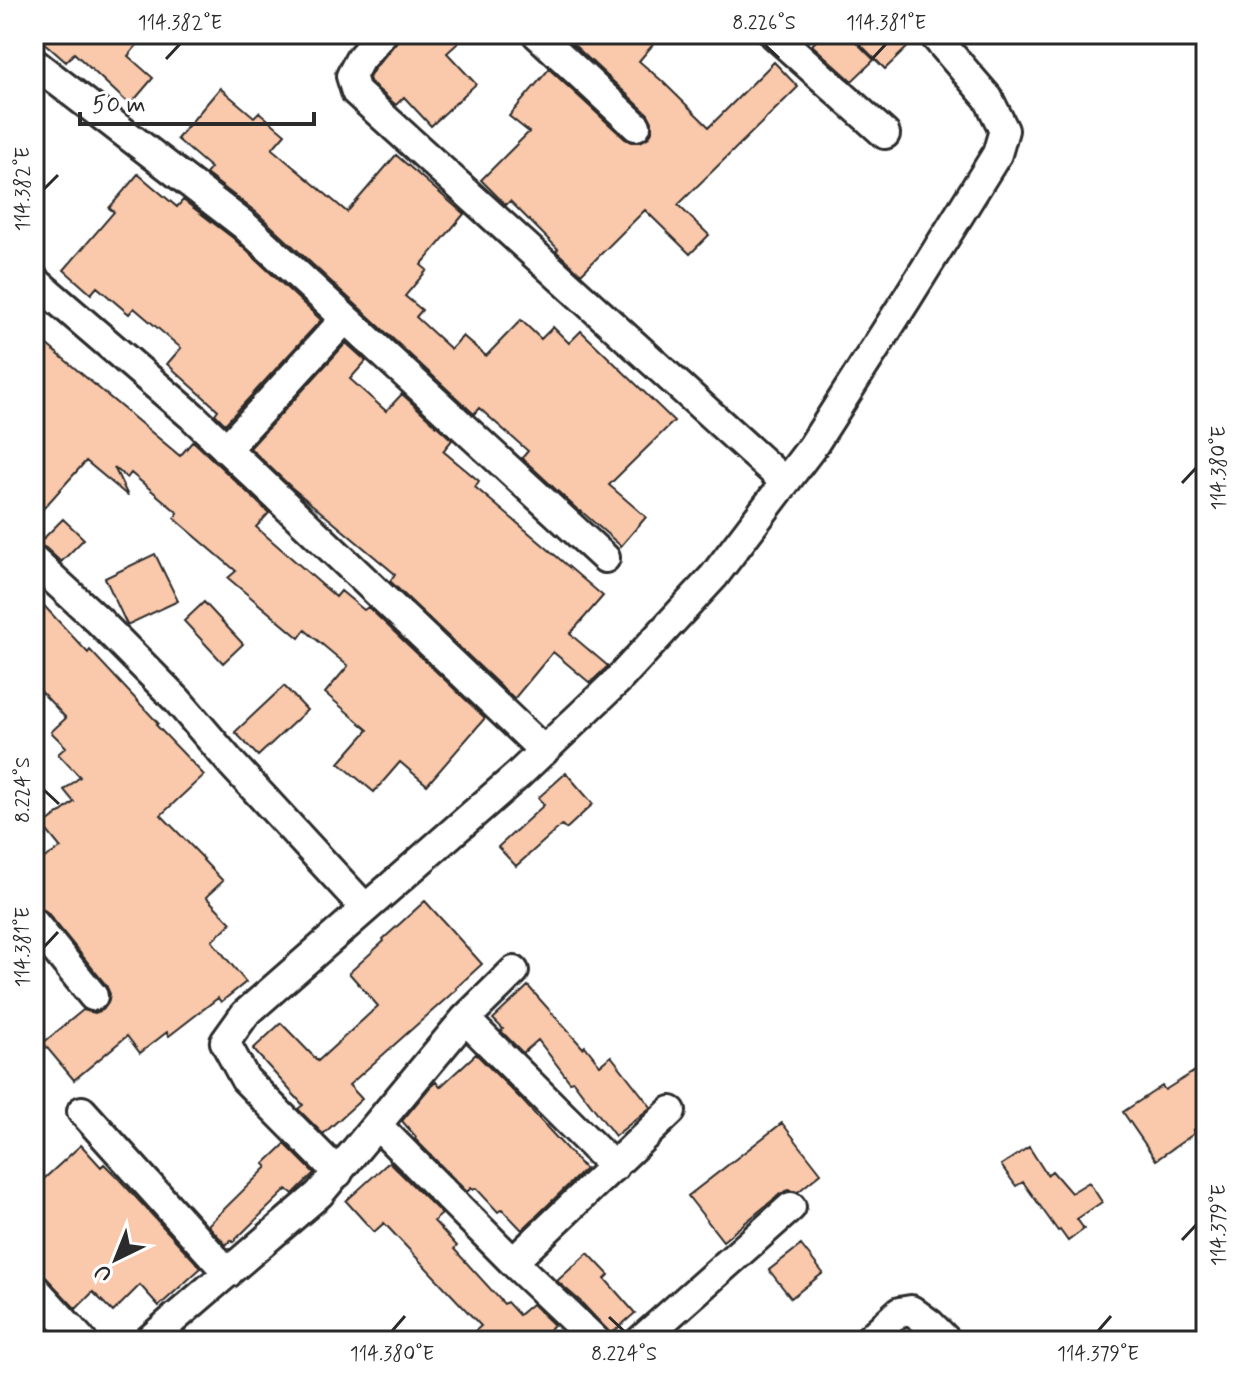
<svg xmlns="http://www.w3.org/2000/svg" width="1240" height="1375" font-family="Mynerve,sans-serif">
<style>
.building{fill:#fac8aa;stroke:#2b2b2b;stroke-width:2}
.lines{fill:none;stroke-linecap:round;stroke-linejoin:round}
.street-casing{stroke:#2b2b2b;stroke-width:34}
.street{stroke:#fff;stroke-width:28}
.ticks{fill:none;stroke:#2b2b2b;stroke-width:3}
.neatline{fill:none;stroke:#2b2b2b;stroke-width:3}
.ticks-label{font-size:20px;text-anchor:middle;fill:#2b2b2b}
</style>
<rect width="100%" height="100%" fill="#fff"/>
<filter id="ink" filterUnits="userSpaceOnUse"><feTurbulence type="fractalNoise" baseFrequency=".0125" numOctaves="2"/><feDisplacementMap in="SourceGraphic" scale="16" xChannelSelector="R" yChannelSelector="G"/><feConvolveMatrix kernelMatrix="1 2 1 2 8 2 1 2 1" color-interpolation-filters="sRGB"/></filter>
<g filter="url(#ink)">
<path class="building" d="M34,34H146L128,56L153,78L130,105L74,53L66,62Z
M403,34H468L447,53L476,84L431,126L404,97L396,105L371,83L369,78L374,69Z
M579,34H662L639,61L662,81L709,127L774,62L798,87L678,205L709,235L690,254L645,210L581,274L556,251L558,249L510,201L506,205L481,180L529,132L509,116L549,69L625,139L631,142H640L649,137L652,131V122L648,114L572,43Z
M823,34H848L874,60L852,81L812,45Z
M850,34H916L917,38L885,69Z
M220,88L254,117L259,112L285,134L272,149L347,212L396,155L464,214L421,265L427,270L405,296L422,310L416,317L451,349L463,336L486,356L521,320L541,339L553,327L569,343L581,331L674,421L609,485L646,517L621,546L581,511L580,512L522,458L528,451L479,408L474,414L256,212L206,174L211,168L177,139Z
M138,174L177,207L183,200L233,238L321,320L225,424L215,414L218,410L167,364L181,348L134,308L129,314L97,287L91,294L64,270L114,212L109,208Z
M34,334L180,456L193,441L269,513L256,527L336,597L341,591L364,610L368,607L485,718L427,785L400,762L374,792L339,763L368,730L325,693L348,666L305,630L299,638L228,578L236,571L174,518L178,513L131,473L127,478L114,467L128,496L86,461L34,519Z
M346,343L366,361L350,379L386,411L402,394L452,440L443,451L479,481L475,487L603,596L570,634L608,666L590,683L553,652L514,699L390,581L395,574L291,487L250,448Z
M63,519L84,539L61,562L46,548L38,544Z
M155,554L178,601L127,625L105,578Z
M34,595L88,653L90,650L158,723L156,725L204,775L161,815L204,859L203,860L223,881L206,897L231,923L212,941L246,982L221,1002L218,998L169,1036L167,1032L140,1053L127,1036L74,1080L43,1043L83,1010L95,1013L103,1010L108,1003L110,994L106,985L47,912L41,908L34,906V864L61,848L43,826L74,802L64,790L80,777L58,754L66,747L51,732L66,718L34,684Z
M204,602L243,644L223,663L184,621Z
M284,686L307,710L258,756L235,732Z
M566,773L593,804L566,829L562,825L516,866L498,847L544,805L538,798Z
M425,901L482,964L456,988L457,989L349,1085L362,1099L323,1134L298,1109L303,1105L253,1049L281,1023L318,1061L378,1006L349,973L384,941L383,939Z
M528,986L583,1048L585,1046L600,1065L611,1056L651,1107L615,1136L573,1081L570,1082L538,1040L523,1053L501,1031L503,1029L493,1019Z
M476,1054L521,1099L585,1169L522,1230L502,1209L498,1212L476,1188L473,1190L471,1188L467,1192L415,1139L416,1137L402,1121L430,1087L436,1082L440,1087Z
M1206,1064V1122L1193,1130L1195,1133L1156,1160L1123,1112L1162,1086L1165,1090Z
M782,1123L821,1173L798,1192L788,1190L780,1194L723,1241L688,1196Z
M285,1144L314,1173L293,1194L287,1189L233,1242L231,1240L226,1245L208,1225L267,1167L264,1164Z
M81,1145L101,1167L104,1164L118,1178L201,1268L159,1306L140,1285L113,1312L93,1292L76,1309L34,1265V1188Z
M1029,1147L1047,1175L1052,1171L1071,1193L1089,1182L1102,1202L1077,1219L1084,1229L1068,1241L1060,1230L1058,1231L1023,1182L1016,1186L1001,1165Z
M389,1162L442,1214L434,1221L457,1246L454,1249L504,1304L507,1302L519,1315L532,1304L554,1325L540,1338L542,1341H464L481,1326L384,1223L374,1232L346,1201Z
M801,1245L823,1273L791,1298L769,1270Z
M588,1253L609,1275L605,1279L635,1313L611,1334L580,1301L557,1281Z"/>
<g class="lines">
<defs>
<path id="street" d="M382,34L360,59L351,76L356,92L785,482
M537,34L636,126
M774,34L885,134
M34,63L244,225L605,558
M34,280L192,416L544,751
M226,449L345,319
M34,561L98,620L178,701L232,764L365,908
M34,923L93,996
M465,1019L614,1167
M82,1111L228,1273
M377,1125L513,1262L596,1341
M338,1173L245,1079L225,1042L245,1014L518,775L617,681L714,576L812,447L906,300L997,154L1004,130L988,98L933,34
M513,1262L671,1111
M34,1288L82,1341
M148,1341L319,1194L465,1019L514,971
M640,1341L791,1207
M867,1341L899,1312L911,1310L930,1324L947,1341"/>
</defs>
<use href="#street" class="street-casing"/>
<use href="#street" class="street"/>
</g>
</g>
<path class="ticks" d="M764,44L779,58M166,59L180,44M872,59L886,44M44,189L58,175M1182,483L1196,468M44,790L59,804M44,947L58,932M1182,1240L1196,1225M609,1317L624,1331M392,1331L405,1316M1098,1331L1111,1316"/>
<rect width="1240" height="1375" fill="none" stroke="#fff" stroke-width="88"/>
<g transform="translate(116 1259) rotate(223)" stroke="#ffffff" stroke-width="6" paint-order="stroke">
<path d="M0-6L14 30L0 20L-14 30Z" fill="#2b2b2b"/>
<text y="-12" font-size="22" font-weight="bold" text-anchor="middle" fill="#2b2b2b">U</text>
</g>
<path d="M80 112v12h234v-12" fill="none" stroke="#2b2b2b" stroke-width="4"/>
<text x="92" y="112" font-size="24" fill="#2b2b2b" stroke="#ffffff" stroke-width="6" paint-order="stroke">50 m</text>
<rect x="44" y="44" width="1152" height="1287" class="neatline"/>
<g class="ticks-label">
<text x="180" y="29">114.382°E</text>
<text x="764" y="29">8.226°S</text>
<text x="886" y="29">114.381°E</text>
<text transform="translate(22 189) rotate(-90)" y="7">114.382°E</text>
<text transform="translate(1218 468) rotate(-90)" y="7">114.380°E</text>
<text transform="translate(22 790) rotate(-90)" y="7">8.224°S</text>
<text transform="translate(22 947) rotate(-90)" y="7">114.381°E</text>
<text transform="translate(1218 1225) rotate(-90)" y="7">114.379°E</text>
<text x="392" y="1360">114.380°E</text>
<text x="624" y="1360">8.224°S</text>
<text x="1098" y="1360">114.379°E</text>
</g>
</svg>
